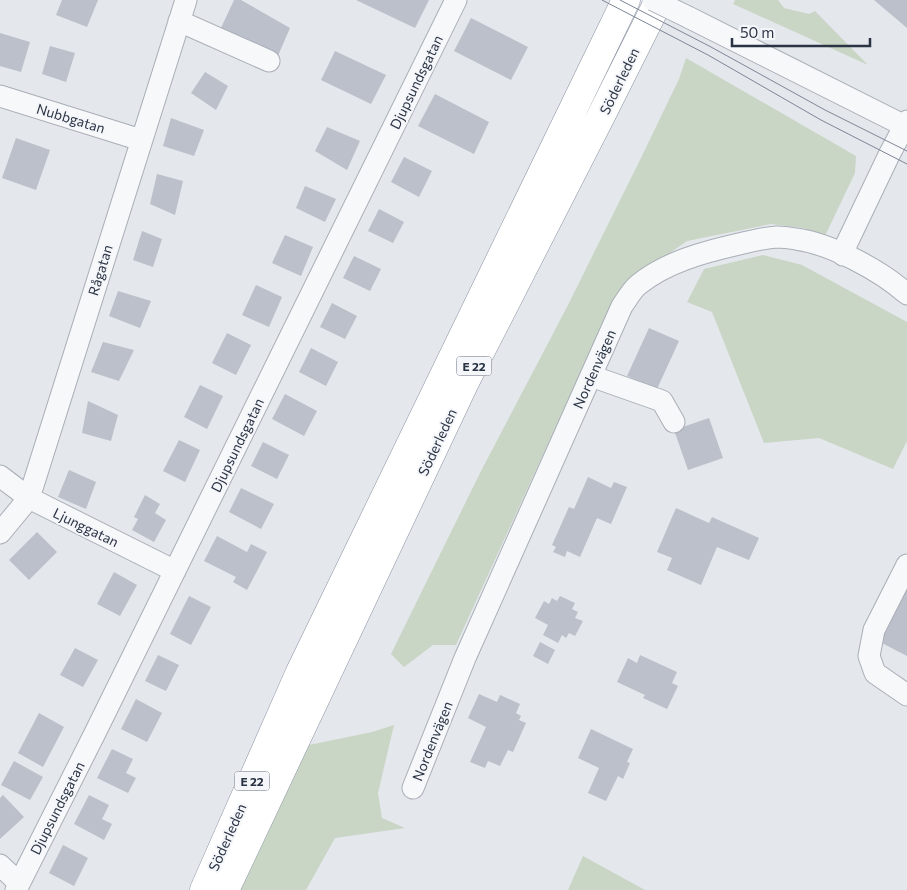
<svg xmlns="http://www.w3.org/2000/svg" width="907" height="890" font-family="Commissioner,sans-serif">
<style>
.green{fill:#c9d6c5}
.building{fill:#bbc0ca}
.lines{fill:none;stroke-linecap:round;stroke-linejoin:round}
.minor-casing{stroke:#a9aeb7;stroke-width:23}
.highway-casing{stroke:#8b94a3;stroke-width:29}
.minor{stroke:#f7f8fa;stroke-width:21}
.highway{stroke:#fff;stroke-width:28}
.tram{stroke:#7d8696;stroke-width:1}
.minor-bridge-casing{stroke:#a9aeb7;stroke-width:23;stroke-linecap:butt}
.minor-bridge{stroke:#f7f8fa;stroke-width:21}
.labels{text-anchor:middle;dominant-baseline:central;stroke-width:4;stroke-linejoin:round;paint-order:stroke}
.shield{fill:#f4f6f9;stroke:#676e7b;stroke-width:1}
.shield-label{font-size:12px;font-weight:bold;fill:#2b3445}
.street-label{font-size:14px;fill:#2b3445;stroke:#f4f6f9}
</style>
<rect width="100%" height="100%" fill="#e4e7ec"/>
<path class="green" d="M735,0H778L784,8L809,14L815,11L868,65L733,4Z
M686,58L856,156L855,173L824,238L804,228L771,224L687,241L625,284L568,400L456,645H433L404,667L391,654L481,471L567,307L639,162L679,79Z
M763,255L802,265L907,322V441L893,469L819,438L764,443L712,312L687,302L704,269Z
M394,725L378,793L382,818L405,828L335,838L306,890H240L247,874L309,745L372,732Z
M583,856L645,890H568Z"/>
<path class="building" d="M62,0H98L87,27L56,15Z
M234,0H241L290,28L277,58L220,30Z
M356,0H429L415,28Z
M874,0H907V28Z
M471,18L528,47L511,80L454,51Z
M0,33L30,42L21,72L0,66Z
M50,46L75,53L66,82L42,74Z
M335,51L386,75L371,104L321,80Z
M205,72L228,86L216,110L191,93Z
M435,94L489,122L474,154L418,126Z
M171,118L204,130L194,156L163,146Z
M327,127L360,141L347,170L315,151Z
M16,138L50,150L36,190L2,178Z
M404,157L432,171L419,197L391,182Z
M157,174L183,181L175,215L150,204Z
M305,186L336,199L325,222L296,208Z
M379,209L404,222L393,243L368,231Z
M142,231L162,239L153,267L133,260Z
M285,235L313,247L301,276L272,263Z
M354,256L381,269L370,291L343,278Z
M256,285L282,297L269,327L242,315Z
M118,291L151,301L140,328L109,316Z
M332,303L357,316L345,339L320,327Z
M649,328L679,341L657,389L627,376Z
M227,333L251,345L236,375L212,363Z
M103,342L134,350L119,381L91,372Z
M311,348L338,362L326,386L299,372Z
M200,385L223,396L207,429L184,417Z
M285,394L317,411L304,436L272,419Z
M88,401L118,415L111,441L82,433Z
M709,418L723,458L688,470L674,430Z
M179,440L200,450L185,482L163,471Z
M263,442L289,455L277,479L251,466Z
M69,470L96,482L86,509L58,497Z
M588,477L611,488L614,482L627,487L611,524L597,518L580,557L567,551L565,557L553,552L556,547L552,545L569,507L574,509Z
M241,488L274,504L261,529L229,512Z
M145,495L160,504L155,513L166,520L154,542L132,530L138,519L134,517Z
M676,508L709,523L712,517L759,538L749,560L717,547L701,585L667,570L672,558L657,552Z
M37,532L57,552L29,580L9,560Z
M217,536L247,552L251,544L267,552L247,590L233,582L236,577L204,561Z
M114,572L137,585L120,616L97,604Z
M907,583V656L878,641Z
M189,596L211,607L191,645L170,634Z
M560,596L575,603L572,609L578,612L575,618L583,621L575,636L569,633L566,638L562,635L558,643L543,635L548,625L535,618L544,601L549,604L552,598L557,601Z
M540,642L555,650L548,664L533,656Z
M75,648L98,660L83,687L60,675Z
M158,655L179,665L166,691L145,681Z
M640,655L677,672L672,683L678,686L667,709L643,698L645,695L617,682L628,658L637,663Z
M479,694L497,702L500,695L520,704L516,713L521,716L519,720L526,723L513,752L508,750L500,766L488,761L485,768L470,762L486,727L468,718Z
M136,699L162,713L147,742L121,729Z
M39,713L64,727L43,767L18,753Z
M591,729L633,749L627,762L630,763L623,779L618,776L606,801L588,793L599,768L578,758Z
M112,749L133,759L126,773L136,778L128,793L97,778Z
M14,761L43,777L30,800L1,785Z
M3,795L24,817L0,839V798Z
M89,795L109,805L102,819L112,824L104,840L74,824Z
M63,845L88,858L74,886L49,873Z"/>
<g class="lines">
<defs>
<path id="minor" d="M688,17L907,127
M179,21L269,61
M0,96L141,140
M843,255L847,243L889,155L907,121
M591,376L662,401L674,422
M0,476L29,498L175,571
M0,533L29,498L186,0
M907,565L874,630L869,656L875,673L907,695
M413,788L465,658L622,306C627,299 632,290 638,285C666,262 704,252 739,244C751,241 764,238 777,237C783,237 790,238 796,239C831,244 880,270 907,294
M0,865L19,883
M16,890L95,733L456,0"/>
<path id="highway" d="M204,890L300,672L626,0
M225,890L464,384L602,114L659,0"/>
</defs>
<use href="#minor" class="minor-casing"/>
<use href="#highway" class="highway-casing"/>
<use href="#minor" class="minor"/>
<use href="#highway" class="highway"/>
<path class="tram" d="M602,0L708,55L821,120L907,164
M620,0L711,47L825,110L907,151"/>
<defs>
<path id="minor-bridge" d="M653,0L688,17"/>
</defs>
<use href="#minor-bridge" class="minor-bridge-casing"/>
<use href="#minor-bridge" class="minor-bridge"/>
</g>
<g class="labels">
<g class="shield">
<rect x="456.5" y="356.5" width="35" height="19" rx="4"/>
<rect x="234.5" y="771.5" width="35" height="19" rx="4"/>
</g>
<g class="shield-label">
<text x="474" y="366">E 22</text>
<text x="252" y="781">E 22</text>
</g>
<g class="street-label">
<text transform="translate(619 81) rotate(-64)">Söderleden</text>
<text transform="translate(416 82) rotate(-64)">Djupsundsgatan</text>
<text transform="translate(71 118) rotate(17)">Nubbgatan</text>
<text transform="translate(100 270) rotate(-73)">Rågatan</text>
<text transform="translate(594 369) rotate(-66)">Nordenvägen</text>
<text transform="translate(437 442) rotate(-65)">Söderleden</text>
<text transform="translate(237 445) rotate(-64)">Djupsundsgatan</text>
<text transform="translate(86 527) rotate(26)">Ljunggatan</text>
<text transform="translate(432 741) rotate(-68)">Nordenvägen</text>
<text transform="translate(57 808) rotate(-63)">Djupsundsgatan</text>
<text transform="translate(227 837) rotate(-66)">Söderleden</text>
</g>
</g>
<path d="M732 38v8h138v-8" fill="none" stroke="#2b3445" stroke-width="2.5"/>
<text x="740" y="38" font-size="15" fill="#2b3445" stroke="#f4f6f9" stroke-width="4" paint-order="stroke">50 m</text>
</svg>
